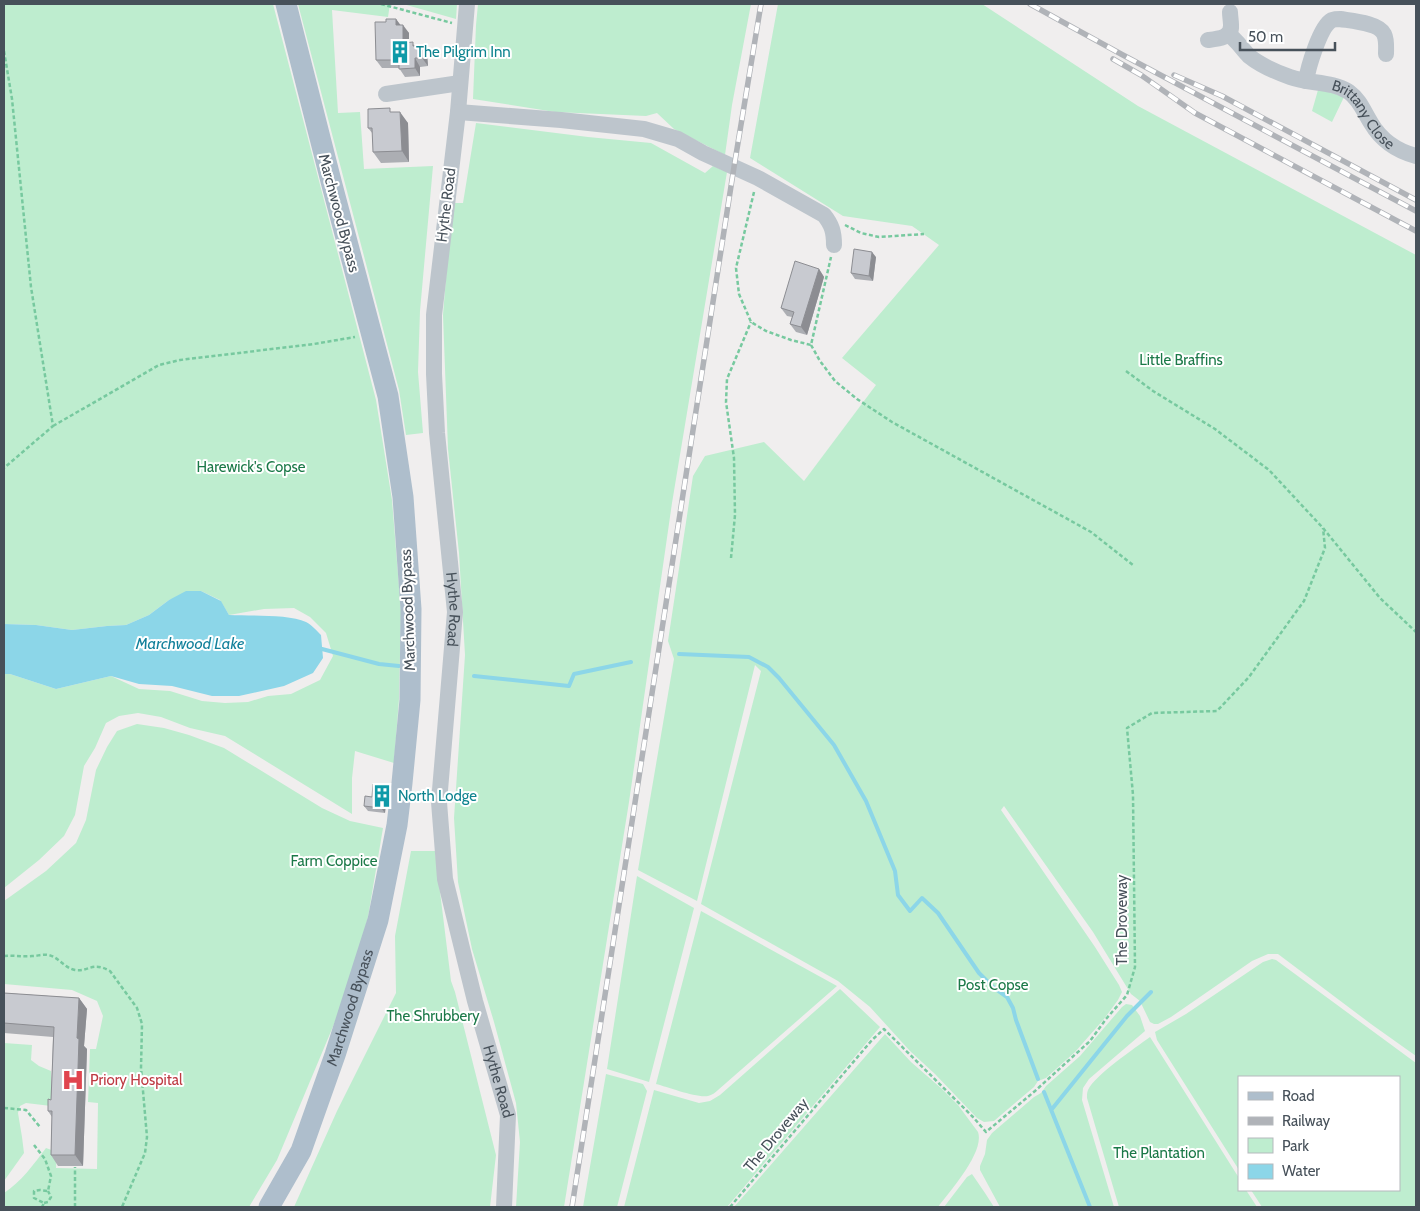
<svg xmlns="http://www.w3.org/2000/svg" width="1420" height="1211" font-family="Cabin,sans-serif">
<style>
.green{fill:#beedcf}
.water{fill:#8cd6e8}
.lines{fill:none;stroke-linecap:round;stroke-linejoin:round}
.stream{stroke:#8cd6e8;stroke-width:4}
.path{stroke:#77c99f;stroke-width:2.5;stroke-dasharray:4 2.5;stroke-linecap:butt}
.minor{stroke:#bdc5cc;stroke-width:16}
.major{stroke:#aebecc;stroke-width:21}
.rail-casing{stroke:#b0b3b8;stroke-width:5.5}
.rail{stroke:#fff;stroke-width:4;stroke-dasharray:11;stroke-linecap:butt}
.wall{fill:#acaeb3}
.shaded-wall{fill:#8c8d92}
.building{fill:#c8cad0;stroke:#8c8d92}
.labels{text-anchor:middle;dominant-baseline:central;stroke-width:4;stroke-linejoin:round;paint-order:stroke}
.culture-label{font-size:15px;fill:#0d838f;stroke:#fff;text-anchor:start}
.street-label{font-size:15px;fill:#47515a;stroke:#fff}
.park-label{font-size:15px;fill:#1b7948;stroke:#fff}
.health-label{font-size:15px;fill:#be3a42;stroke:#fff;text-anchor:start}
.water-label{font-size:16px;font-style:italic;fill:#12809b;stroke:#fff}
</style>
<rect width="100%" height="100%" fill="#f0eeee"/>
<path class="green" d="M4,4H273L376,400L392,500L401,611L399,699L394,763L355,751L352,778V814L225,736L190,728L161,717L138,713L119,716L106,723L95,748L84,766L75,815L64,836L39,860L4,888V674H10L56,689L111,676L139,689L170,691L202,701L225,703L248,702L268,696L291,694L320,680L333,656L326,633L310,617L294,608L264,609L229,615L220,600L201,591L169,600L149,615L126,625L107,626L72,630L36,625L4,624Z
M298,4H390L388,17L332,10L338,113L360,112L364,169L433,166L420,311L418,372L423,433L406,435L399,390Z
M403,4H457L456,19Z
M478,4H751L732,105L725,155L674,129L657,113L646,116L555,112L473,99L476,25Z
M778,4H982L1138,106L1416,255V1056L1371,1024L1278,954H1268L1252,961L1171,1017L1158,1024H1154L1150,1022L1140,1001L1131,994L1093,932L1004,806L1001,810L1095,947L1119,985L1122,992L1118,1000L1104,1019L1075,1052L1046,1078L1038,1081L1034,1087L994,1121L984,1122L977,1118L935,1074L910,1051L870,1007L838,981L701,904L761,671L755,665L697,901L638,870L674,659L668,641L693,476L705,456L764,442L804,481L876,385L842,358L939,245L912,226L843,216L750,158Z
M1318,90L1330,92L1344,97L1332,122L1312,111Z
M476,123L588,137L651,143L705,173L713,166L727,172L672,503L629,802L564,1207H516L520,1142L516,1103L494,1022L472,949L458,882L454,818L465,655L459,553L448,449L443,315L452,203H463Z
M137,724L164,728L189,735L224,748L322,808L350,821L383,828L368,917L350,986L277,1160L249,1207H4V1193C21,1182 34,1164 46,1148L57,1152L56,1168L97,1169L98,1103L88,1102L90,1049H96L103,1016L97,1001L72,990L4,984V901L46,871L76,843L86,820L96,770L107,747L117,731Z
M411,851H435L451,981L455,992L496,1155L490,1207H294L337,1111L396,993L395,936Z
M637,876L694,908L649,1082L607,1069Z
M701,911L837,986L718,1090C715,1093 712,1095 708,1096C696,1098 668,1087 656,1084Z
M1272,959L1276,960L1416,1063V1207H1262L1251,1190H1399V1077H1239V1170L1157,1040L1155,1032L1186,1014L1263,962Z
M840,989L880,1027L727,1207H624L654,1090L699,1103L710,1101L720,1095Z
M1126,1004L1132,1005L1140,1016L1145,1031L1089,1079L1083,1088L1082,1100L1114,1207H1000L980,1170V1166L985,1154L987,1140L992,1133L1034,1097L1041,1093L1046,1086L1080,1056L1122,1007Z
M885,1034L911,1062L942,1089L958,1105L978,1132C985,1152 950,1191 938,1207H734Z
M1150,1037L1239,1178V1190H1246L1257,1207H1119L1087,1098C1087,1094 1087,1093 1088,1090C1095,1075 1135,1048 1150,1037Z
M4,1043L32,1045L31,1060L39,1066L51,1071V1106L26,1103L20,1106L18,1113L22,1137L24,1153L4,1181Z
M606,1074L643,1084L647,1091L617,1207H583Z
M972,1174L985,1193L994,1207H944L967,1177Z"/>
<path class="water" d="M186,591H201L221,601L229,615C249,616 289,614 306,622C312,625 317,631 321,635L323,658L313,673L284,686L239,696H212L172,686L139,684L111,676L56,689L10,674H4V624L36,625L72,630L107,626L126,625L149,615L169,600Z"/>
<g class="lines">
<path class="stream" d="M322,649L379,664L399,666
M679,654L749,657L768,667L779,678L834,745L866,801L895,871L898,895L910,911L922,898L938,913L979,973L993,987L1007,997L1013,1008L1016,1020L1038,1079
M474,676L569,686L574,674L631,662
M1044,1092L1090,1207
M1052,1109L1127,1016L1151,992"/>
<path class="path" d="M381,4L452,23
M4,51L12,99L31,287L53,426L4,468
M754,192L736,268L739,294L751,322L766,331L791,340L811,345L831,257
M845,225L861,233L879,237L924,234
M811,345L820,361L835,381L857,399L892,422L1091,532L1133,565
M1126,371L1153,391L1215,429L1269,470L1323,528L1380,598L1416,632
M53,426L159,365L180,360L314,344L355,337
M731,558L735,515L734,458L726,402L727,379L751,322
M4,956C13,955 22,957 32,956C37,956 43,954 48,955C59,957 64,968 75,970C89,972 92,961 110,971L137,1008L142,1024L141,1068L147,1137L145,1153L122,1207
M4,1108L26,1110L40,1127
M34,1145L45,1159L51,1176L48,1191L40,1190L34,1191V1198L44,1203L42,1207
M44,1203L48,1202L51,1197L48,1191
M75,1207V1167
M730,1207L872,1040L884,1029L973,1117L986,1132L1035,1091L1090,1041L1106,1019L1127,995L1135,967L1133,795L1127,728L1152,713L1217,711L1249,677L1304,601L1325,548L1323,528"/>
<g class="minor">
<path id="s1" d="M467,4L458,112L434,315V374L437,433L455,612L439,802L445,879L475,1001L508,1115L504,1207"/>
<path id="s2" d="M1228,34C1237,40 1242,49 1249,56C1260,65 1276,72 1290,77C1309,84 1332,81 1349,92C1360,100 1364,112 1371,123C1381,140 1397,151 1416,156"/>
<path d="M1208,40C1218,39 1232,38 1231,25C1231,21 1230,16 1230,12"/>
<path d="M1306,81C1308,68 1320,26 1332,20C1335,19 1337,19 1340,19C1352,21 1379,23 1384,34C1387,40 1386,48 1386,54"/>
<path d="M386,94L460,83"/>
<path d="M458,112L561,120L644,129L678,139L703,153L758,178L824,215C832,225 834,232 834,245"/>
</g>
<path class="major" id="s3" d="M269,1207L301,1151L335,1055L378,920L397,825L402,783L410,700L411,609L403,497L388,396L332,185L286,4"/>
<defs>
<path id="rail" d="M1030,4L1121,54L1416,211
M1113,59L1141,75L1195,113L1416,231
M1174,75L1222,96L1416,200
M572,1207L734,167L761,4"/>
</defs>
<use href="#rail" class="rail-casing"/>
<use href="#rail" class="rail"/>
</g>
<path class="wall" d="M396,19L400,25L409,33V42L416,46L427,54L428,66L420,67V76L405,77L399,68H382L376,60L386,22Z
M393,112L408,123L409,162L381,163L373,152V134L368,128Z
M876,257L873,281L855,279L851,273Z
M819,269L824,277L807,335L796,332L790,324L792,317L787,316L781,308Z
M387,791L385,813L368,811L364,806L372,797Z
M4,993L79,998L87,1009L84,1046L87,1049L83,1166H58L51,1155L52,1117L48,1111L51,1100L53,1037L4,1033Z"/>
<path class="shaded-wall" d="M396,19L402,27L396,25Z
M403,25L409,33V51L403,43Z
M422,46L427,54L428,66L422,58Z
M415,58L420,67V76L415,68Z
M400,112L408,123L409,162L402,151Z
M872,252L876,257L873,281L869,276Z
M819,269L824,277L807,335L801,327Z
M384,785L387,791L385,813L381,808Z
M79,998L87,1009L84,1046L87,1049L83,1166L75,1155L77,1038Z"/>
<path class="building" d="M386,19H396V25H403V43L413,42V46H422V58H415V68L399,69V60H376L375,22H386Z
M390,108V112H400L402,151L373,152L372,128H368V109Z
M854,249L872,252L869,276L851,273Z
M795,261L819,269L801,327L790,324L794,312L781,308Z
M373,784L384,785L381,808L364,806L365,796L372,797Z
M4,993L79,998L77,1038L79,1039L75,1155H51L52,1111H48V1099L51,1100L54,1027L4,1023Z"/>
<defs>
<symbol id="building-bare" viewBox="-9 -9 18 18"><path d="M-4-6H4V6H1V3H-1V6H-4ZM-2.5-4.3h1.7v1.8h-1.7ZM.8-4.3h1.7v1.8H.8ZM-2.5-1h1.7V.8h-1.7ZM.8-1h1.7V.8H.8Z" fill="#0f9aa8" stroke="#fff" stroke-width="2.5" paint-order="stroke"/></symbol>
<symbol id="hospital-bare" viewBox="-9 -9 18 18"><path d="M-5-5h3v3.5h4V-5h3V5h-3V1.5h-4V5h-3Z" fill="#e0444e" stroke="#fff" stroke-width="2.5" paint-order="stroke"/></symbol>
</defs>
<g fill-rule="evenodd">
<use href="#building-bare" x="384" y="36" width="32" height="32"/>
<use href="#building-bare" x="366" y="780" width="32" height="32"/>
<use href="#hospital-bare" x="57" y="1064" width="32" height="32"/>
</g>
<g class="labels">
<g class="culture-label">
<text x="416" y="52">The Pilgrim Inn</text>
<text x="398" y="796">North Lodge</text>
</g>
<g class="street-label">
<text stroke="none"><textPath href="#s2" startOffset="164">Brittany Close</textPath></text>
<text transform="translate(446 205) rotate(-83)">Hythe Road</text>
<text transform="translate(339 213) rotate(75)">Marchwood Bypass</text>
<text stroke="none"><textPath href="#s1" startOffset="608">Hythe Road</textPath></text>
<text transform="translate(408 610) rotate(-92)">Marchwood Bypass</text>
<text transform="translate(1122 920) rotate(-90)">The Droveway</text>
<text stroke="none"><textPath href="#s3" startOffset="216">Marchwood Bypass</textPath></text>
<text stroke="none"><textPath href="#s1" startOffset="1088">Hythe Road</textPath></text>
<text transform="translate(776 1135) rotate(-50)">The Droveway</text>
</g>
<g class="park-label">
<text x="1181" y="360">Little Braffins</text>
<text x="251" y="467">Harewick's Copse</text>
<text x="334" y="861">Farm Coppice</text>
<text x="993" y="985">Post Copse</text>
<text x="433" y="1016">The Shrubbery</text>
<text x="1159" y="1153">The Plantation</text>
</g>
<g class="health-label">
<text x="90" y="1080">Priory Hospital</text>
</g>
<g class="water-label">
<text x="190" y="643">Marchwood Lake</text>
</g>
</g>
<rect width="1420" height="1211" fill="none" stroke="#47515a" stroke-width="10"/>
<rect x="1238" y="1076" width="162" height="115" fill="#ffffff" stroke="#b5b9bd"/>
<rect x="1248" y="1092" width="25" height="8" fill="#aebecc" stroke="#b5b9bd"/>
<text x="1282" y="1101" font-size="15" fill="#47515a">Road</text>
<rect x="1248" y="1117" width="25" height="8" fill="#b0b3b8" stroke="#b5b9bd"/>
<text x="1282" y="1126" font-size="15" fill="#47515a">Railway</text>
<rect x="1248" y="1138" width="25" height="15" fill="#beedcf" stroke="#b5b9bd"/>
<text x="1282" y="1151" font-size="15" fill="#47515a">Park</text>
<rect x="1248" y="1164" width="25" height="15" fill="#8cd6e8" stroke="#b5b9bd"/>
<text x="1282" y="1176" font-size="15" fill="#47515a">Water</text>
<path d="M1240 42v8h95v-8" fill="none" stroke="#47515a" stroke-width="2.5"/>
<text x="1248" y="42" font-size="15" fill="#47515a" stroke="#ffffff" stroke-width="4" paint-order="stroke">50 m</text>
</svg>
